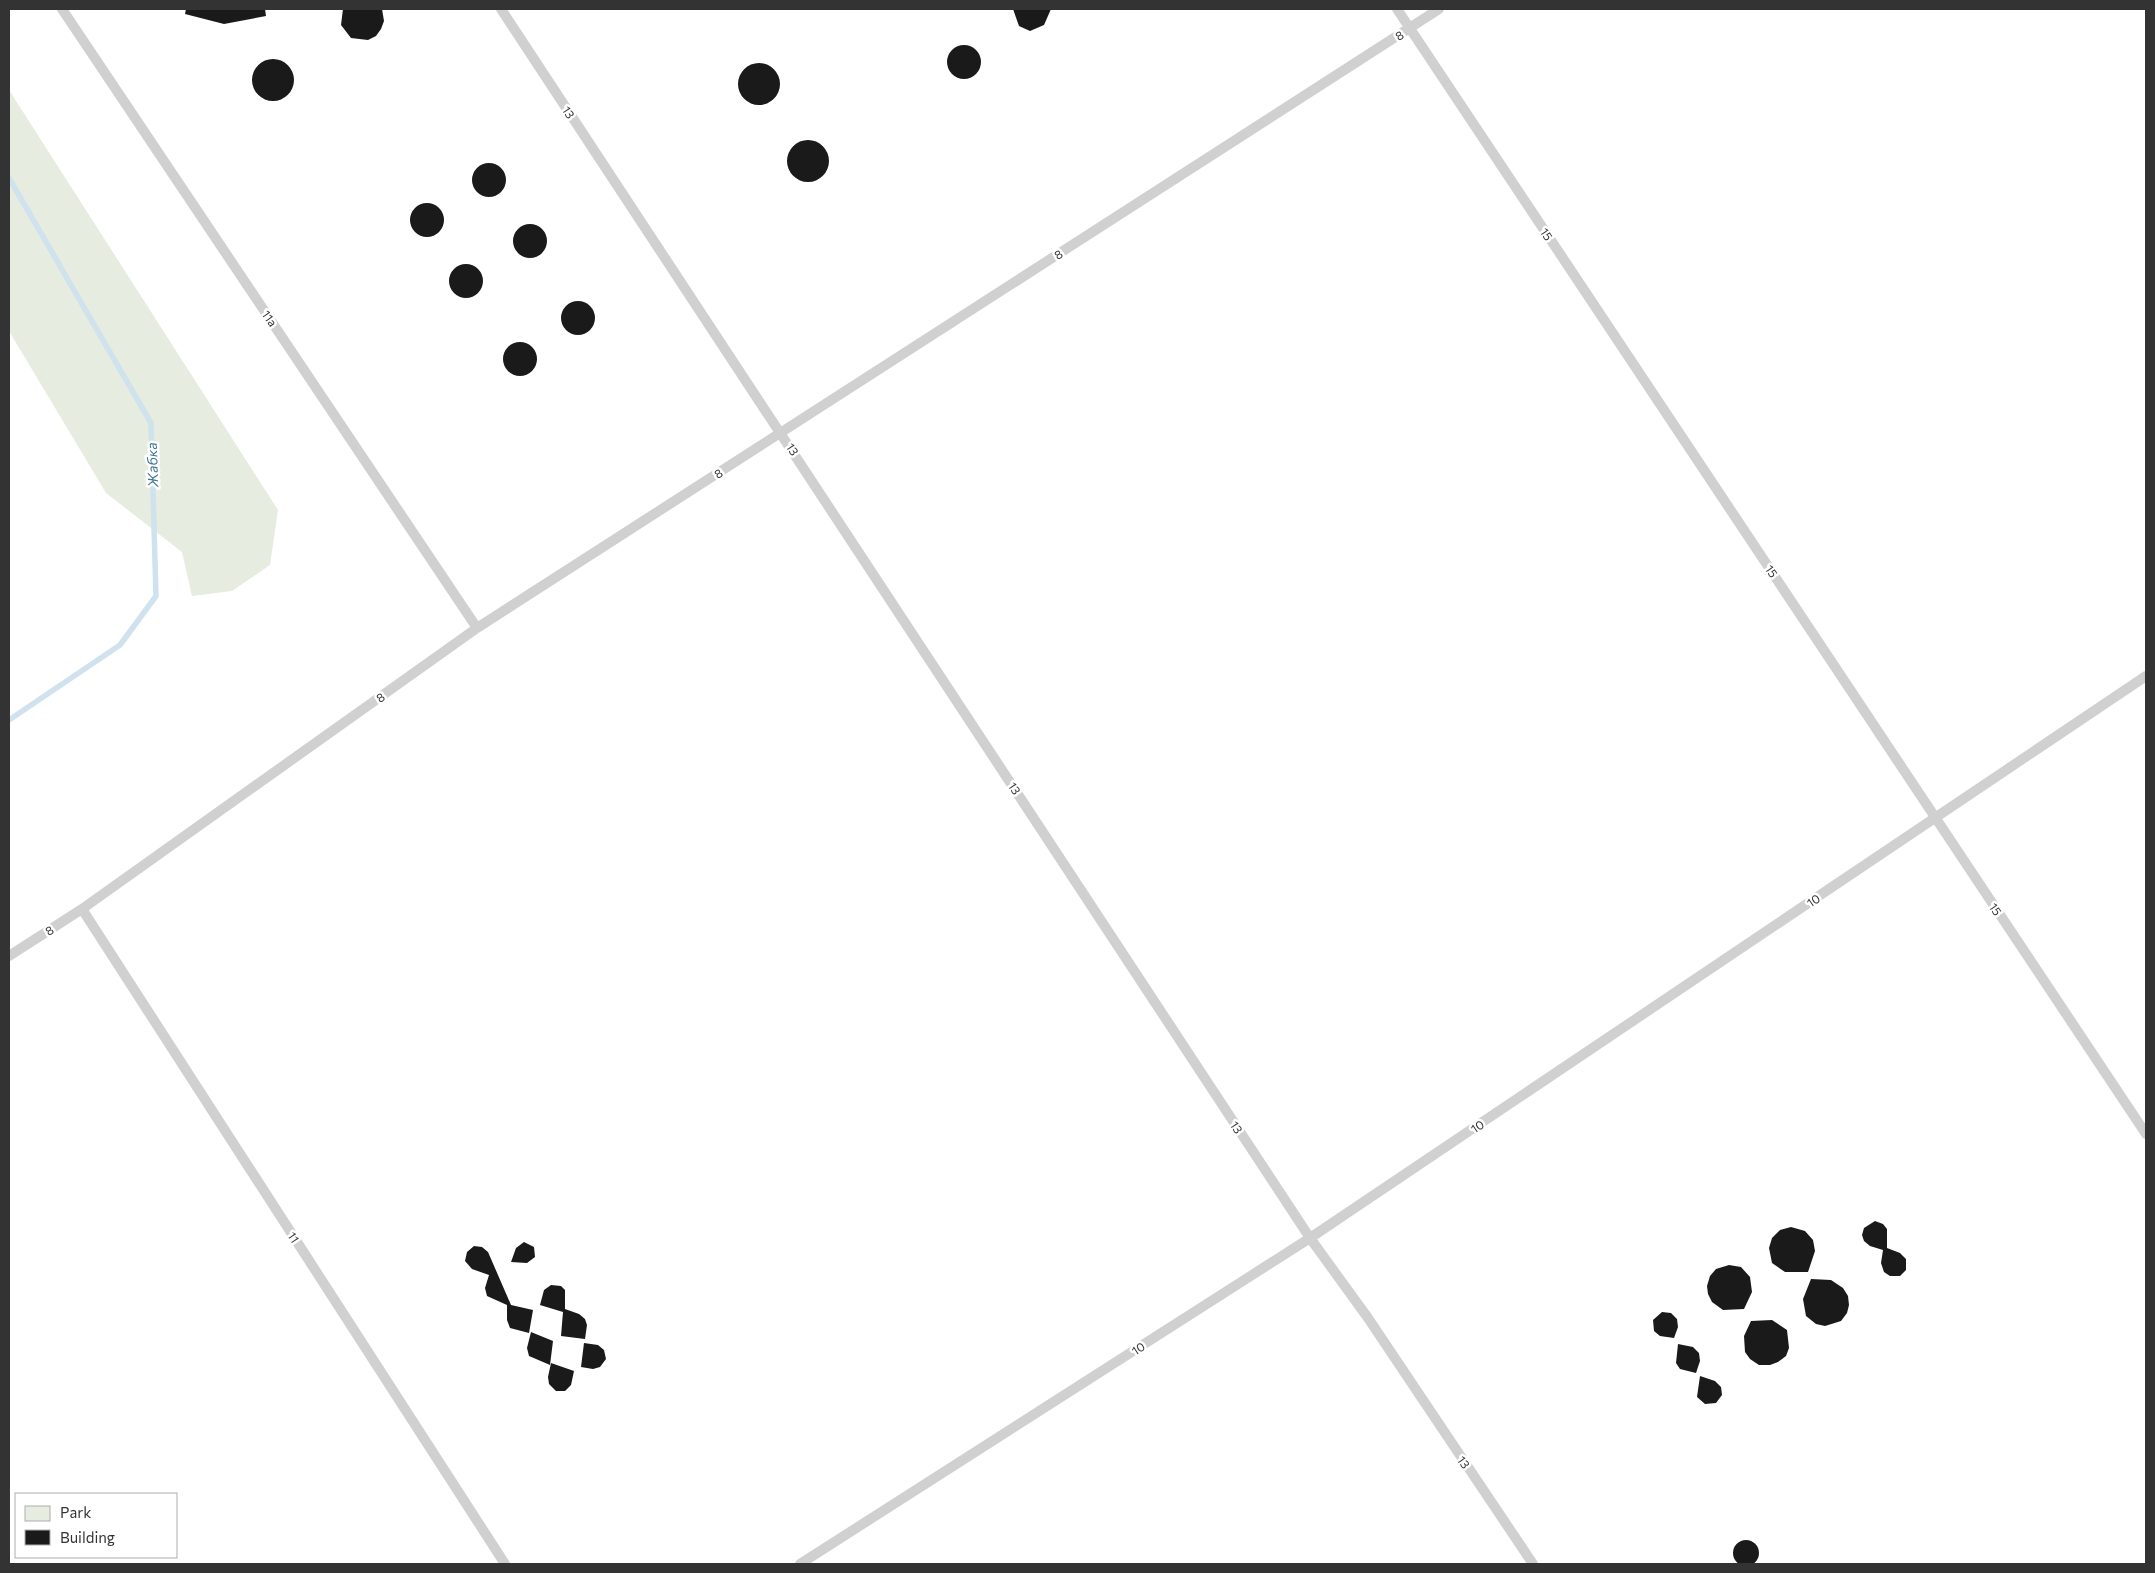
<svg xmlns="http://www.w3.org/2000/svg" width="2155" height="1573" font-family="Commissioner,sans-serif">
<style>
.green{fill:#e6ecdf}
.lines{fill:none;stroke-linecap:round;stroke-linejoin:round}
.stream{stroke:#cfe2ee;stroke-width:5.5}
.building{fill:#1a1a1a}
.lane{stroke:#d0d0d0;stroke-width:10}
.labels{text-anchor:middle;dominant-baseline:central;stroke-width:5;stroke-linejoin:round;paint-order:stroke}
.street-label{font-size:12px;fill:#333;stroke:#fff}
.water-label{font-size:14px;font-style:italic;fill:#3f7597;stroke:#fff}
</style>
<rect width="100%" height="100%" fill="#fff"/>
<path class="green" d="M9,90L278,510L270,565L232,591L192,596L182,552L106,493L9,331Z"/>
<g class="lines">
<path class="stream" d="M9,178L151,423L156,596L120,645L9,720"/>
</g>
<path class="building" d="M186,9H265L266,16L224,24L185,14Z
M343,9H382L384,21L381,29L376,36L368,40L351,38L341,25Z
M1013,9H1051L1044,25L1030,31L1019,26Z
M947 62a17 17 0 1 1 34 0a17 17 0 1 1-34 0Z
M252 80a21 21 0 1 1 42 0a21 21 0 1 1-42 0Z
M738 84a21 21 0 1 1 42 0a21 21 0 1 1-42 0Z
M787 161a21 21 0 1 1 42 0a21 21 0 1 1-42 0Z
M472 180a17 17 0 1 1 34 0a17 17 0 1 1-34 0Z
M410 220a17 17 0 1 1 34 0a17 17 0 1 1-34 0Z
M513 241a17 17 0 1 1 34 0a17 17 0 1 1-34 0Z
M449 281a17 17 0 1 1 34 0a17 17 0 1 1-34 0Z
M561 318a17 17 0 1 1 34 0a17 17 0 1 1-34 0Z
M503 359a17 17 0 1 1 34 0a17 17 0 1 1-34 0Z
M1875,1221L1883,1224L1887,1229V1248L1900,1253L1906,1259V1270L1900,1276H1890L1884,1272L1881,1263L1883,1250L1870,1246L1864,1241L1862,1235L1864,1228Z
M1791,1227L1805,1231L1813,1240L1815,1251L1808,1272H1785L1772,1263L1769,1248L1772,1238L1780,1230Z
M524,1242L534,1247L535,1257L527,1263L511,1262L516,1248Z
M474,1246L482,1247L488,1252L511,1305L533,1310L529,1333L510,1328L507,1320V1305L487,1296L485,1288L489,1275L472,1269L465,1261L467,1252Z
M1729,1265L1741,1267L1750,1277L1752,1292L1744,1309L1723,1310L1712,1302L1708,1294L1707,1286L1710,1276L1716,1269Z
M1811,1279L1831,1280L1843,1288L1848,1296L1849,1305L1847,1313L1841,1321L1825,1326L1816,1324L1806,1316L1803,1299Z
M551,1285L561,1286L565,1290V1309L579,1314L585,1319L587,1325L585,1339L561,1336L563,1312L540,1305L544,1290Z
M1662,1312L1671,1313L1677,1319L1678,1327L1674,1338L1660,1336L1654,1331L1653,1320Z
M1772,1320L1787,1330L1789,1348L1786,1356L1778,1362L1770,1365H1759L1750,1359L1745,1352L1744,1336L1751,1321Z
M531,1332L553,1341L550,1365L529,1356L527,1348Z
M584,1343L598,1345L604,1350L606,1359L600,1367L593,1369L581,1367Z
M1678,1344L1693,1347L1699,1353L1700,1361L1696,1373L1680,1369L1676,1363Z
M551,1363L574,1371L571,1385L565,1391H556L549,1384L548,1377Z
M1700,1376L1715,1381L1721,1387L1722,1395L1716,1403L1705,1404L1697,1397Z
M1733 1553a13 13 0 1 1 26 0a13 13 0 1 1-26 0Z"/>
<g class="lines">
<path class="lane" d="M62,9L477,628
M501,9L1310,1238L1368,1318L1533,1564
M1397,9L2146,1134
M82,909L505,1564
M9,956L82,909L477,628L1439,9
M800,1564L1310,1238L2146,676"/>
</g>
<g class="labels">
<g class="street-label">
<text transform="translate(1399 35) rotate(-33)">8</text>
<text transform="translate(569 112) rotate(57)">13</text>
<text transform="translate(1547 234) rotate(56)">15</text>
<text transform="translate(1058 254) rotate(-33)">8</text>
<text transform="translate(270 318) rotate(56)">11a</text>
<text transform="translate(793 449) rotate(57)">13</text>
<text transform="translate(718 473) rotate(-33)">8</text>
<text transform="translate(1772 571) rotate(56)">15</text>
<text transform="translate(380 697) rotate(-35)">8</text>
<text transform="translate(1015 788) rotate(57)">13</text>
<text transform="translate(1813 900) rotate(-34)">10</text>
<text transform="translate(1996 909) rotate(56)">15</text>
<text transform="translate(49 930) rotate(-33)">8</text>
<text transform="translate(1477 1126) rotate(-34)">10</text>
<text transform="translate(1237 1127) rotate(57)">13</text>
<text transform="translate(294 1237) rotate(57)">11</text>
<text transform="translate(1138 1348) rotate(-33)">10</text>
<text transform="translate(1464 1462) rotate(56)">13</text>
</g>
<g class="water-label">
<text transform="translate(152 465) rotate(-92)">Жабка</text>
</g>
</g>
<rect width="2155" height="1573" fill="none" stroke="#333333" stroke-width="20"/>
<rect x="15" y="1493" width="162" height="65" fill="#ffffff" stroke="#adadad"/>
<rect x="25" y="1506" width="25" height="15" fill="#e6ecdf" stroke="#adadad"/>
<text x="60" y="1518" font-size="15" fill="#333333">Park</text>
<rect x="25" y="1530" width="25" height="15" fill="#1a1a1a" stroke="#adadad"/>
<text x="60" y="1543" font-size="15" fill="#333333">Building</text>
</svg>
